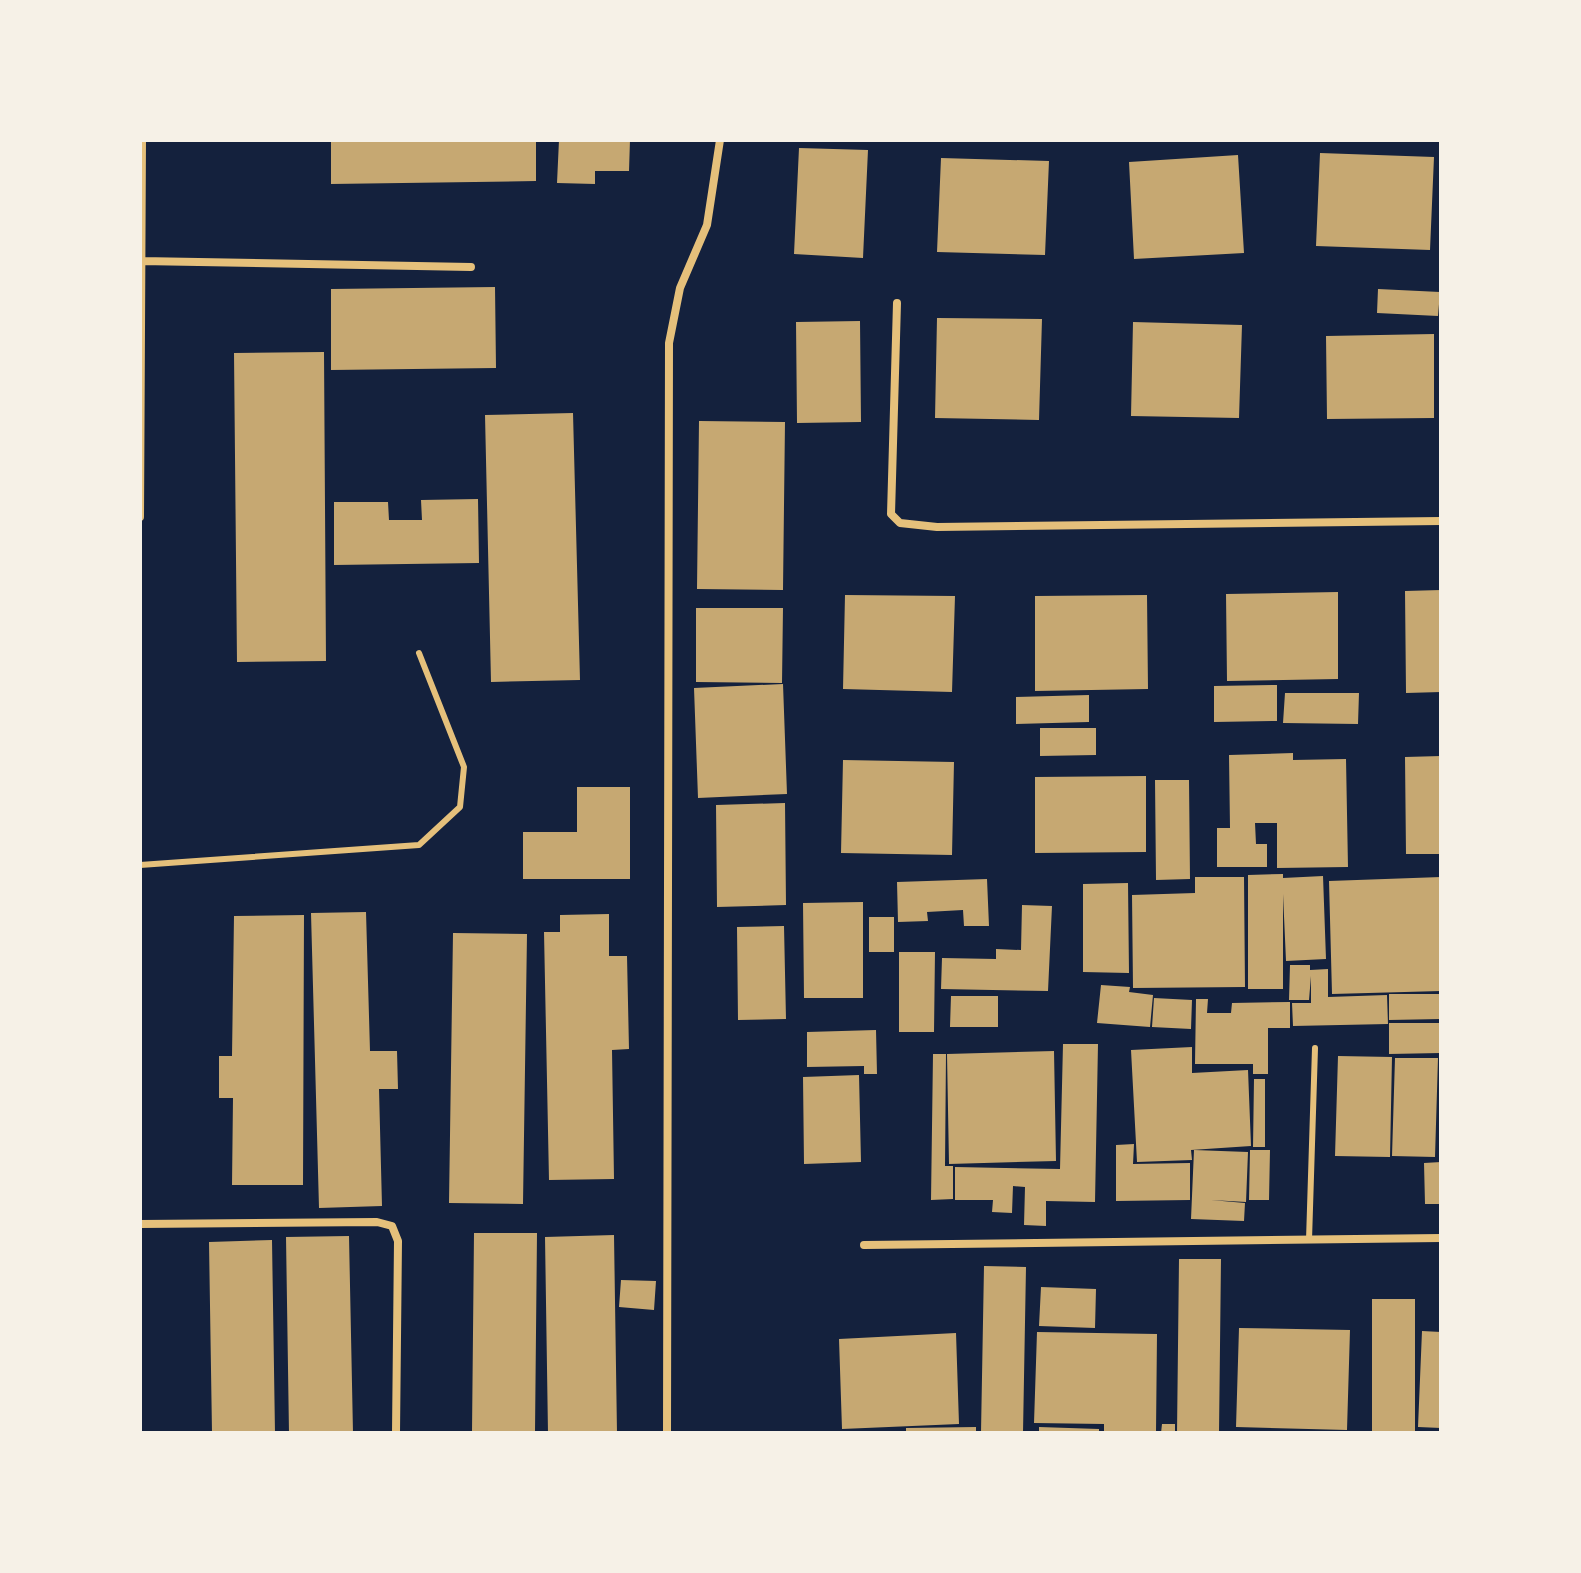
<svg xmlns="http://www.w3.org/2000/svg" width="1581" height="1573" font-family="Manrope,sans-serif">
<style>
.building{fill:#c6a872}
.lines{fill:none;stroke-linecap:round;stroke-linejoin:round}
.service{stroke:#e5c07b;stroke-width:6}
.minor{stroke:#e5c07b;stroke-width:8}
</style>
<rect width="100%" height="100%" fill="#14213d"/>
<path class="building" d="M331,140H536V181L331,184Z
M559,140H630L629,171H595V184L557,183Z
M799,148L868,150L863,258L794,254Z
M1320,153L1434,157L1430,250L1316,246Z
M1238,155L1244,253L1134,259L1129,162Z
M941,158L1049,161L1045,255L937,252Z
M495,287L496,368L331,370V289Z
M1378,289L1440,292L1438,316L1377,313Z
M937,318L1042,319L1039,420L935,418Z
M860,321L861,422L797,423L796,322Z
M1133,322L1242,325L1239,418L1131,416Z
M1434,334V418L1327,419L1326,336Z
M324,352L326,661L237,662L234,353Z
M573,413L580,680L491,682L485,415Z
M699,421L785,422L783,590L697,589Z
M478,499L479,563L334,565V502H388L389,520H422L421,500Z
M1441,590V692L1406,693L1405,591Z
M1338,592V679L1227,681L1226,594Z
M845,595L955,596L952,692L843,689Z
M1147,595L1148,689L1035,691V596Z
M696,608H783L782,683L696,682Z
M783,684L787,794L698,798L694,688Z
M1277,685V721L1214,722V686Z
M1285,693H1359L1358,724L1283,723Z
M1089,695V722L1016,724V697Z
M1040,728H1096V755L1040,756Z
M1293,753V760L1346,759L1348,867L1277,868V823H1255L1256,844H1267V867H1217V828H1230L1229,755Z
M1441,756V854H1406L1405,757Z
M843,760L954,762L952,855L841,853Z
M1146,776V852L1035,853V777Z
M1155,780H1189L1190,879L1156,880Z
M577,787H630V879H523V832H577Z
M785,803L786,905L717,907L716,805Z
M1283,874V878L1323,876L1326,959L1286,961L1283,894V989H1248V875Z
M1195,877H1244L1245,987L1133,988L1132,895L1195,893Z
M1441,877V991L1332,994L1329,881Z
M987,879L989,926H964L963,910L927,912L928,921L898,922L897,882Z
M1128,883L1129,973L1083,972V884Z
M863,902V998H804L803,903Z
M1022,905L1052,906L1048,991L941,989L942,958L996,959V949L1021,950Z
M366,912L370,1051H397L398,1089H379L382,1206L319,1208L311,913Z
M609,914V956H627L629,1049L612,1050L614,1179L549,1180L544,932H560V915Z
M304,915L303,1185H232L233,1098H219V1056H232L234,916Z
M869,917H894V952H869Z
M784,926L786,1019L738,1020L737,927Z
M453,933L527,934L523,1204L449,1203Z
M899,952H935L934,1032H899Z
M1290,965H1310V970L1328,969V997L1387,995L1388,1024L1293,1026L1292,1003H1311V976L1309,1000H1289Z
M1101,985L1130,987L1129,992L1153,995L1150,1027L1097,1023Z
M1389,994H1441V1019L1389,1020Z
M951,996H998V1027H950Z
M1154,998L1192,1000L1191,1029L1152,1027Z
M1196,999H1208L1207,1013H1231L1232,1003L1290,1002V1028H1268V1074H1253V1064H1195Z
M1389,1023H1441V1053L1389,1054Z
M876,1030L877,1074H864V1066L807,1067V1032Z
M1063,1044H1098L1095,1202L1046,1201V1226L1024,1225L1025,1187L1013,1186L1012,1213L992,1212L993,1200H955V1167L1060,1169Z
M1192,1047V1073L1248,1070L1251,1146L1191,1150L1192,1160L1137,1162L1131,1050Z
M1054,1051L1056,1161L949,1164L947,1054Z
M933,1054H946L945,1166H953V1199L931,1200Z
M1338,1056L1392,1057L1390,1157L1335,1156Z
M1395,1058H1438L1435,1157L1392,1156Z
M859,1075L861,1162L804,1164L803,1077Z
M1254,1079H1265V1147H1253Z
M1134,1144L1133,1164L1190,1163V1200L1116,1201V1145Z
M1194,1150L1248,1152L1246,1202L1211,1200L1245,1203L1244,1221L1191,1219Z
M1250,1150H1270L1269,1200H1249Z
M1441,1162V1204H1425L1424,1163Z
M474,1233H537L535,1433H472Z
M614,1235L617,1433H548L545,1237Z
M349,1236L353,1433H289L286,1237Z
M272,1240L275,1433H212L209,1242Z
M1179,1259H1221L1219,1433H1177Z
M984,1266L1026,1267L1023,1433H981Z
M621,1280L656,1281L654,1310L619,1307Z
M1041,1287L1096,1289L1095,1328L1039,1326Z
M1372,1299H1415V1433H1372Z
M1239,1328L1350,1330L1347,1430L1236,1427Z
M1422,1331L1441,1332V1428L1418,1427Z
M1037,1332L1157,1334L1156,1432H1104V1424L1034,1423Z
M956,1333L959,1424L842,1429L839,1339Z
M1162,1424H1175V1433H1161Z
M976,1427V1433H906V1428Z
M1039,1427L1099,1429V1433H1039Z"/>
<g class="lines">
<path class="service" d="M140,865L419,845L460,807L464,767L419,653
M1309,1240L1315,1048"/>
<path class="minor" d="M141,261L471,267
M897,303L891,514L900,523L937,527L1441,521
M140,517L142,140
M140,1224L377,1222L392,1226L398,1241L396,1433
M864,1245L1441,1238
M667,1433L669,343L680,288L707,225L720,140"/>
</g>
<rect width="1581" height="1573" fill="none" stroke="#f6f1e7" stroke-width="284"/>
</svg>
